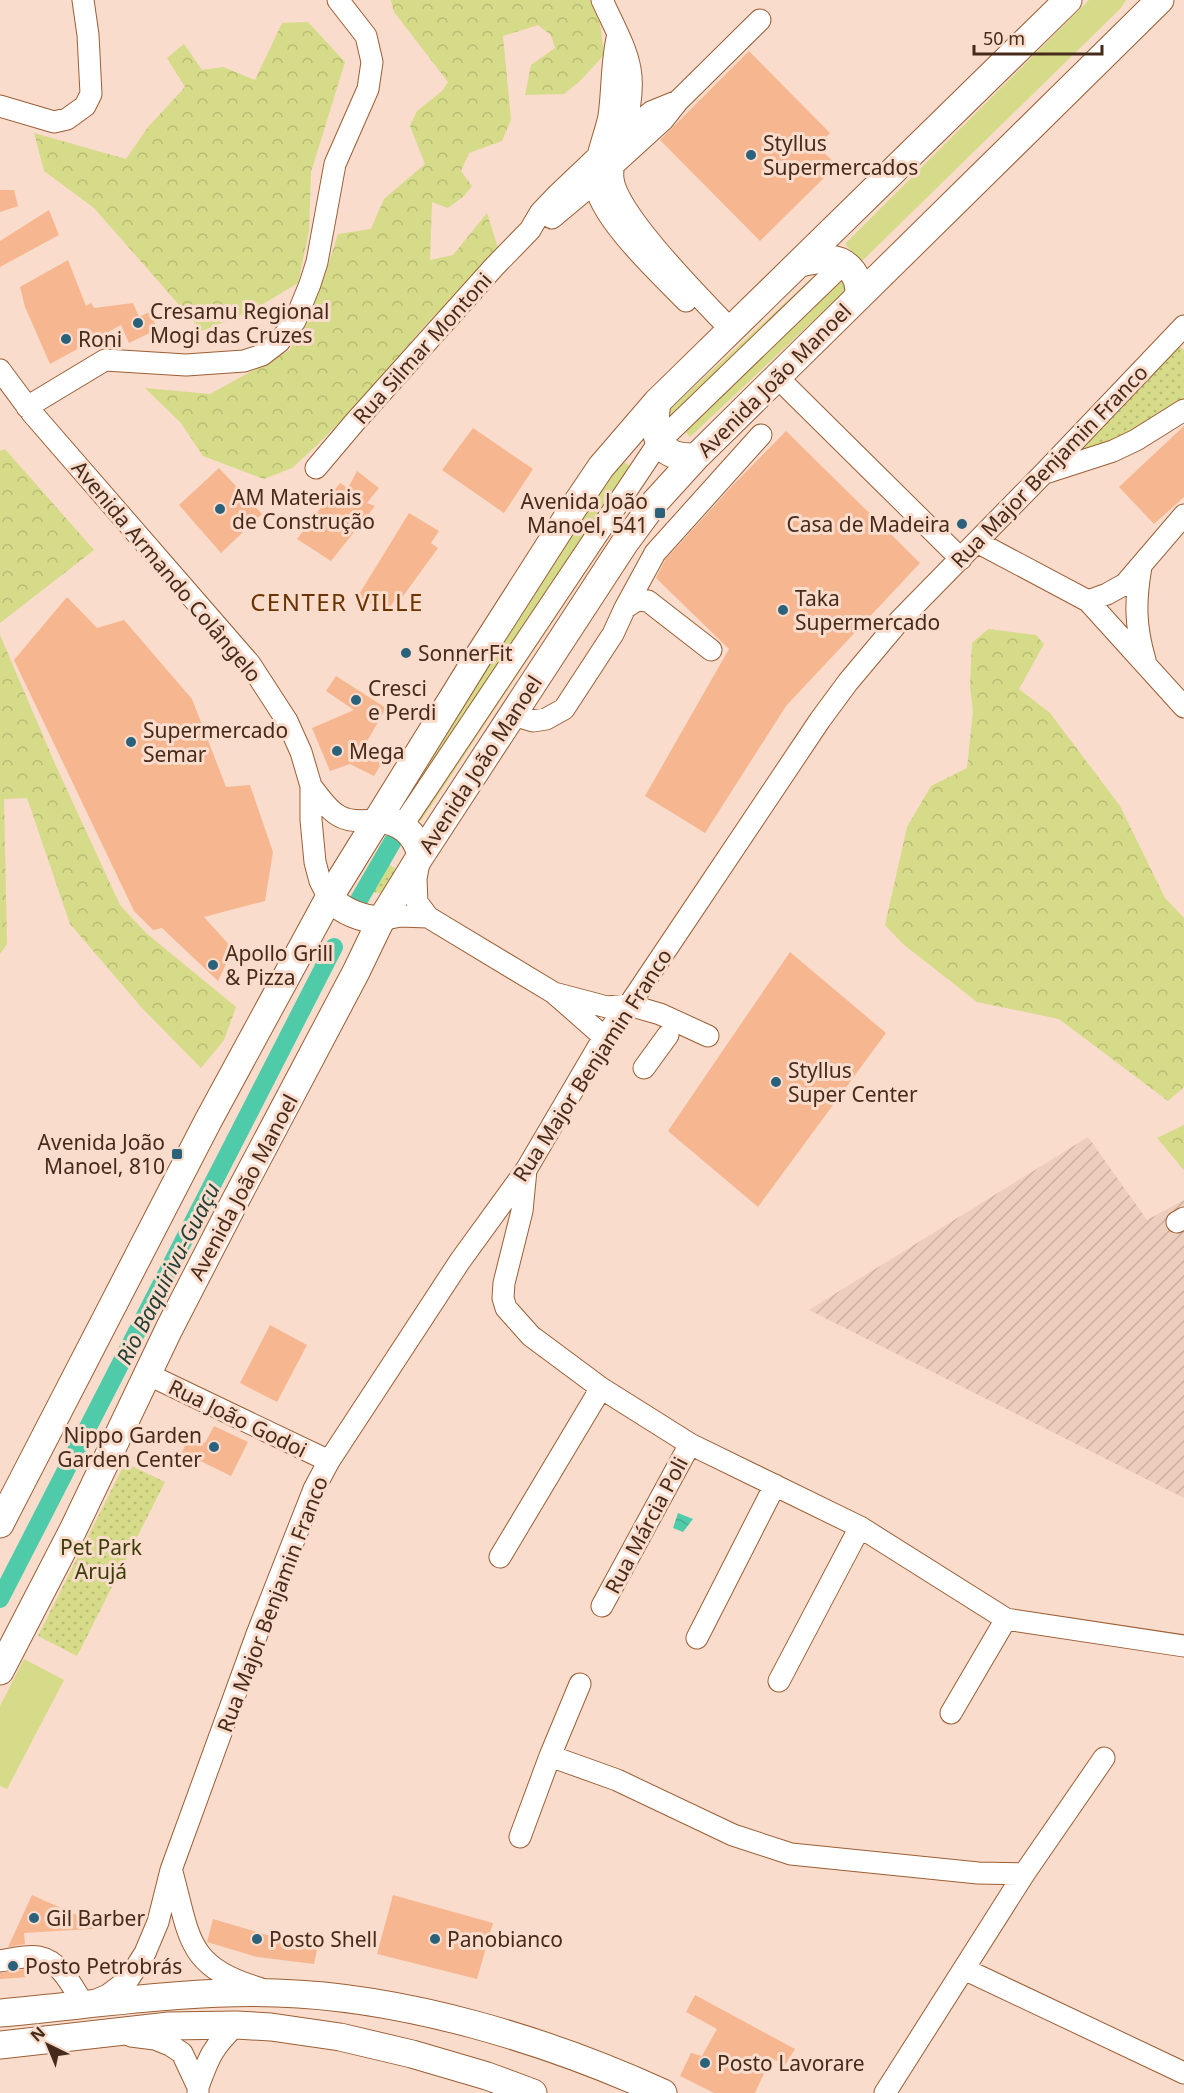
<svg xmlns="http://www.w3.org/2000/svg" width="1184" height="2093" font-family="'Noto Sans',sans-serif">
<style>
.industrial{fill:url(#industrial-furrows)}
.grass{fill:#d5db88}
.forest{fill:url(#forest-crowns)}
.park{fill:url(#park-dots)}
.water{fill:url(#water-waves)}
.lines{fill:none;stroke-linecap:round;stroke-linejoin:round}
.canal{stroke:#4fcba9;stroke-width:18}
.building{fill:#f6b690}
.minor-casing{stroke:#9c5e35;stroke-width:23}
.major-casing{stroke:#9c5e35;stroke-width:29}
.minor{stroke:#fff;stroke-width:21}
.major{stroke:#fff;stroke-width:27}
.poi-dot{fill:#2a617b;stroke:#f9dccb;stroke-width:2}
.labels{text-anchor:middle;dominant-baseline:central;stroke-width:6;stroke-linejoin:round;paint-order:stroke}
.poi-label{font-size:21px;fill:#462b1a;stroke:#f9dccb;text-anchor:start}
.street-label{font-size:21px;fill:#462b1a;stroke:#f9dccb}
.park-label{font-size:21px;fill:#3a3d06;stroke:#f9dccb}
.water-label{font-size:22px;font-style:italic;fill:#243f36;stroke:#f9dccb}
.quarter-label{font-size:24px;letter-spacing:1.5px;fill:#6c3202;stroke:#f9dccb}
</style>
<defs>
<pattern id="industrial-furrows" width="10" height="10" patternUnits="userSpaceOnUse" patternTransform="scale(1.5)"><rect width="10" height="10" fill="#edcdbb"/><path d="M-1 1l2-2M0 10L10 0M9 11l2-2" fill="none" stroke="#cdb0a0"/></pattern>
<pattern id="forest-crowns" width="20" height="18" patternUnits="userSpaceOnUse" patternTransform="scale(1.5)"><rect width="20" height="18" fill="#d5db88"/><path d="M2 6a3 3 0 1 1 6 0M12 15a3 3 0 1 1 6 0" fill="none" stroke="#b8bc75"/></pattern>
<pattern id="park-dots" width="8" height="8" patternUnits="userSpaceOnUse" patternTransform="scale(1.5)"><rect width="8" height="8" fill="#d5db88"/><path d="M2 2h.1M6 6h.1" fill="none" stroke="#b8bc75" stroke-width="1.8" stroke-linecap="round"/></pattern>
<pattern id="water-waves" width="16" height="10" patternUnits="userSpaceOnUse" patternTransform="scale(1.5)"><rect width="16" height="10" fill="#4fcba9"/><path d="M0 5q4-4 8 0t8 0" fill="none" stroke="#46ae91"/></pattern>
</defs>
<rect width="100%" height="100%" fill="#f9dccb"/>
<path class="industrial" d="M1088,1137L1147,1220L1184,1200V1498L809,1310Z"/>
<path class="grass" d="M1089,0H1126L1121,8L861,262L845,244Z
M825,266L848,288L690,437L667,412Z
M620,459L647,479L421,821L404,817L395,803Z
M24,1659L64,1680L7,1789L0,1786V1706Z"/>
<path class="forest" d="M391,0H590L600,22L604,55L580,81L564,94L525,95L531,65L555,48L551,35L538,25L503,36L511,120L502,141L469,153L461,171L472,186L464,196L448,208L432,202L430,260L453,255L487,213L498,248L420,331L371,390L317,445L292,468L264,479L203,456L181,423L145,388L210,394L290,350L324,278L338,234L371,229L384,199L425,164L410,126L417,111L442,91L448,82L394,12Z
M308,22L345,62L311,172L309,231L298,283L253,310L202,331L94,208L44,171L34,133L126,159L148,127L185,87L167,58L184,44L202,70L223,67L255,80L282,23Z
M5,449L94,550L0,623V451Z
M988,629L1036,635L1044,644L1019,689L1050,713L1120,806L1165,898L1184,918V1087L1168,1101L1059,1019L977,1002L903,944L885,925L907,827L931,786L967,768L973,712L970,685L972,643Z
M0,635L55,764L120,905L146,933L236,1007L224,1040L201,1068L142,1008L70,924L27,798L4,799L7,944L0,954Z
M1184,1125V1170L1157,1138Z"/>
<path class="park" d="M1177,345L1184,350V404L1159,423L1068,458Z
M380,859L398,870L384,894L372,892L365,882Z
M125,1463L165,1482L77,1656L38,1636Z"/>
<path class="water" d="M678,1513L693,1519L683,1532L673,1528Z"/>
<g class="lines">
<path class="canal" d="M356,905L397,834
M0,1599L334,947"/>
</g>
<path class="building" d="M749,51L830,133L817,146L837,165L760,241L660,140Z
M0,190H14L18,206L0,212Z
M49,210L59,235L0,267V241Z
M68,260L86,306L91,303L94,308L133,303L139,317L149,312L158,329L129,343L121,325L50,364L25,307L20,287Z
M1184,426V497L1154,524L1119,487Z
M473,428L533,469L504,513L442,470Z
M786,431L920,563L786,706L705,833L645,796L729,649L656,578L665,560L733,485Z
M219,468L262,514L221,553L179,505Z
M357,471L379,488L367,503L375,506L331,561L297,539L340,483L348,488Z
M409,513L439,531L431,543L438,548L398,603L394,601L386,613L358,596Z
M67,597L97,628L124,620L192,699L226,787L250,785L273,852L265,901L204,917L233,949L218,981L162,928L153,930L134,911L14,660Z
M336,676L386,708L366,743L386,756L374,776L350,764L330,771L312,728L354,710L326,691Z
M790,952L886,1033L758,1207L668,1131Z
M270,1325L307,1345L277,1402L240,1383Z
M214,1426L248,1442L231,1476L182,1452L190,1435L205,1443Z
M32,1895L52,1904L106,1928L24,1933L25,1944L8,1947Z
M393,1895L493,1923L477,1979L377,1954Z
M213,1919L317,1950L314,1964L257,1957L207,1942Z
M27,1969L28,1977L0,1979V1973Z
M695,1995L795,2049L785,2065L771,2058L755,2093H714L680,2076L691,2053L702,2056L717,2029L686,2012Z"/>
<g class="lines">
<defs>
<path id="minor" d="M602,0C627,54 641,70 624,131C620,147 611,162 613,179C618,216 703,300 731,330
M618,34C611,62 613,88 609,116C605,137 593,161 595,183C599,218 661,275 686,301
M0,106L54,122L67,119L85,106L91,94L88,35L83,0
M552,218L595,182L663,120L678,101L760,20
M0,370L32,413L250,664L287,721L301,752L311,786V820L315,862L320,881L329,898
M777,377L961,559
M27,407L105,360L186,365L244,361L262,355L279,342L295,321L310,284L317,262L335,164L368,89L372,62L366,36L338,0
M316,468L354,423L494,267L530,230L540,213L558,194L599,155L651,112L678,101
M1048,472L1113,451L1136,440L1184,410
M977,542L1088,601L1184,707
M1141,567C1135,601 1135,626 1145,660
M1088,601L1107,594L1125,584L1184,515
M625,608L655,553L761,435
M513,715L533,721L546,719L564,709L613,634L625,608L637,600L648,601L711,650
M311,786C332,814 341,826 378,819
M402,826L659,442L843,264
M419,862L416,879L417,902L428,917L554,993
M381,920L400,916L428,917
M604,1037L554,993L607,1007L629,1005L660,1014L708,1036
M644,1068L668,1035
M526,1170L522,1211L504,1283L503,1298L506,1308L531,1336L601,1388L690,1444L860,1527L1006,1619L1184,1646
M1177,1222L1184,1218
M147,1374L329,1461
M500,1557L601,1388
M602,1606L690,1444
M697,1638L775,1485
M779,1681L860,1527
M951,1713L1006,1619
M550,1756L617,1780L733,1835L791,1854L978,1873L1024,1874
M520,1837L550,1756L580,1684
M172,1872C190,1937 186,1967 259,1988
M0,1961C12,1959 27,1955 39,1957C61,1961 73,1988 84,2005L108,1995L128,1980L145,1953L158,1922L171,1870L257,1634L314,1489L329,1461L460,1261L526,1170L604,1037L629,1005L820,720L848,682L900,620L1044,473L1184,326
M964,1969L1184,2073
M131,2036L155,2039L170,2045L182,2053L198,2087V2093
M198,2087C209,2057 212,2048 236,2025
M885,2093L1024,1874L1104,1758"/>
<path id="major" d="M800,263C809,261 820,259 829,259C849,260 862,279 858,297
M657,402C652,434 656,459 696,457
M378,819C401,821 415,833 421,855
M329,898C344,912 361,919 381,920
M0,1524L208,1121L329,898L478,657L572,510L601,467L657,402L1068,0
M0,1671L73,1530L169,1329L235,1201L356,972L381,920L421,855L624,544L655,502L696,457L1160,0
M0,2013C92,2005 185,1990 277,1993C405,1997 547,2040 663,2093
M0,2045L169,2026L236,2025L271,2027L340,2037L412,2054L487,2076L533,2093"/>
</defs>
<use href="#minor" class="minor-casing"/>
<use href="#major" class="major-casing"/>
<use href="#minor" class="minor"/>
<use href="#major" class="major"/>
</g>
<g class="poi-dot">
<circle cx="751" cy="155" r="6"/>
<circle cx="138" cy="323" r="6"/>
<circle cx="66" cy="339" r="6"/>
<circle cx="220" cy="509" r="6"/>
<rect x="654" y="507" width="12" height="12" rx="3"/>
<circle cx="962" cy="524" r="6"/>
<circle cx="783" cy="610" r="6"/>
<circle cx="406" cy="653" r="6"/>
<circle cx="356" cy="700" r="6"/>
<circle cx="131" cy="742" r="6"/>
<circle cx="337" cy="751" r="6"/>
<circle cx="213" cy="965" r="6"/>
<circle cx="776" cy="1082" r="6"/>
<rect x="171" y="1148" width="12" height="12" rx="3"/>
<circle cx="214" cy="1447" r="6"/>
<circle cx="34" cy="1918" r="6"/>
<circle cx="257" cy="1939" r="6"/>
<circle cx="435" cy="1939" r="6"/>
<circle cx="13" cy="1966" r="6"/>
<circle cx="705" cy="2063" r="6"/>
</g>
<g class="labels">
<g class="poi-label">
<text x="763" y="143">Styllus<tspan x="763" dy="24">Supermercados</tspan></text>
<text x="150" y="311">Cresamu Regional<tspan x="150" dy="24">Mogi das Cruzes</tspan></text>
<text x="78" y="339">Roni</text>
<text x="232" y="497">AM Materiais<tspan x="232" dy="24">de Construção</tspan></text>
<text x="648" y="501" text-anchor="end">Avenida João<tspan x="648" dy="24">Manoel, 541</tspan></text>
<text x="950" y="524" text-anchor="end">Casa de Madeira</text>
<text x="795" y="598">Taka<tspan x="795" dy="24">Supermercado</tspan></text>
<text x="418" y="653">SonnerFit</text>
<text x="368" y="688">Cresci<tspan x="368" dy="24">e Perdi</tspan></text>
<text x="143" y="730">Supermercado<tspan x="143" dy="24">Semar</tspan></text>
<text x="349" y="751">Mega</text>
<text x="225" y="953">Apollo Grill<tspan x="225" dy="24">&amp; Pizza</tspan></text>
<text x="788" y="1070">Styllus<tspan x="788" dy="24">Super Center</tspan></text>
<text x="165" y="1142" text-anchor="end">Avenida João<tspan x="165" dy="24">Manoel, 810</tspan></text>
<text x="202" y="1435" text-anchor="end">Nippo Garden<tspan x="202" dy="24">Garden Center</tspan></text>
<text x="46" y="1918">Gil Barber</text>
<text x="269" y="1939">Posto Shell</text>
<text x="447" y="1939">Panobianco</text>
<text x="25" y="1966">Posto Petrobrás</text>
<text x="717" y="2063">Posto Lavorare</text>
</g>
<g class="street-label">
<text transform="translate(422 348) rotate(-48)">Rua Silmar Montoni</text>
<text transform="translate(774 380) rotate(-45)">Avenida João Manoel</text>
<text transform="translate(1049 466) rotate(-46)">Rua Major Benjamin Franco</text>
<text transform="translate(167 571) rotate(50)">Avenida Armando Colângelo</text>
<text transform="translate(480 764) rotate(-57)">Avenida João Manoel</text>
<text transform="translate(592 1065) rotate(-57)">Rua Major Benjamin Franco</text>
<text transform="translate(243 1187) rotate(-62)">Avenida João Manoel</text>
<text transform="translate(238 1418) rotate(26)">Rua João Godoi</text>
<text transform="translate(646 1525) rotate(-62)">Rua Márcia Poli</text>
<text transform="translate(272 1604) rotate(-69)">Rua Major Benjamin Franco</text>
</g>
<g class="park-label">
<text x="101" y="1547">Pet Park<tspan x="101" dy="24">Arujá</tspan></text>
</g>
<g class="water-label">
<text transform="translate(167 1273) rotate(-63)">Rio Baquirivu-Guaçu</text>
</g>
<g class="quarter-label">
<text x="337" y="601">CENTER VILLE</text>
</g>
</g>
<g transform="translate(48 2045) rotate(317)" stroke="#f9dccb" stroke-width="4.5" paint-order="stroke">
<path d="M0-4.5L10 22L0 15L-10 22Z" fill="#462b1a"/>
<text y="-9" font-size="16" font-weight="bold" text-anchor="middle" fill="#462b1a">N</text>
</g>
<path d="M974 45v9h128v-9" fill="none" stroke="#462b1a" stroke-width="3"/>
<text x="983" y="45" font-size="18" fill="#462b1a" stroke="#f9dccb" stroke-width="4.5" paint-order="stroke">50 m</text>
</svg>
